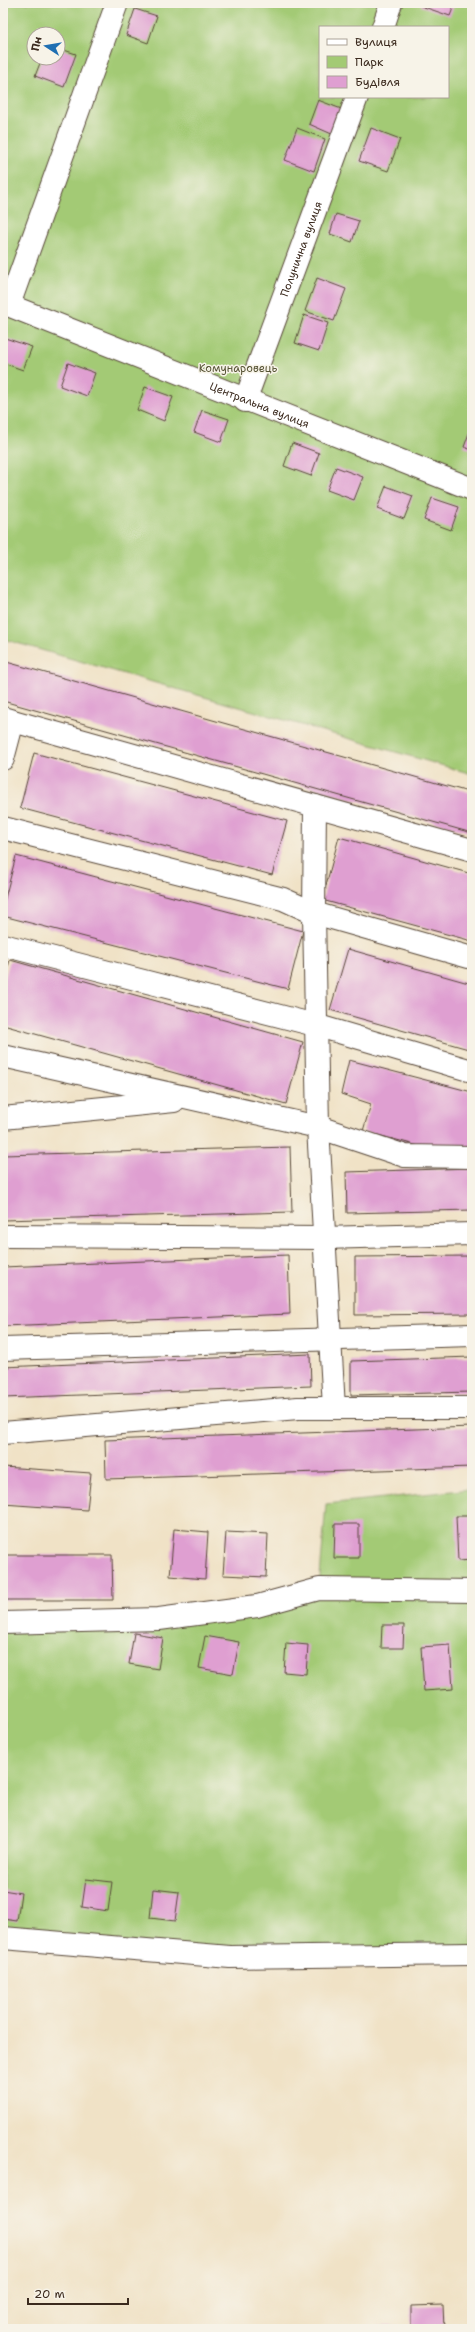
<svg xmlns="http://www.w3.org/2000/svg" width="475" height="2332" font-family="'Shantell Sans',sans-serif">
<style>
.green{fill:#a3ca74;stroke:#6f7a49;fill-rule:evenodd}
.building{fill:#df9fd1}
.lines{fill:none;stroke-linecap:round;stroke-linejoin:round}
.minor-casing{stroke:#564637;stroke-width:24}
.minor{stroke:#fff;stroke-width:22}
.labels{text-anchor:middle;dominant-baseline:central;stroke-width:3;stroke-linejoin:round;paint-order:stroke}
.street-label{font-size:11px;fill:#3b2a1e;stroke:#f7f3e8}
.park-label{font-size:11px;fill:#555234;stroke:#f7f3e8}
</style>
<rect width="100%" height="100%" fill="#f7f3e8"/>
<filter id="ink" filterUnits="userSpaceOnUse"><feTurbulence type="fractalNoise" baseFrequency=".025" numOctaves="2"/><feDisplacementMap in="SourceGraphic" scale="8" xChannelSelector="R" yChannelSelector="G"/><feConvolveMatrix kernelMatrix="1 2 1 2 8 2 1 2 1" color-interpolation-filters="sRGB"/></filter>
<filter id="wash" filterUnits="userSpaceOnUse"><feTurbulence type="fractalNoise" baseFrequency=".012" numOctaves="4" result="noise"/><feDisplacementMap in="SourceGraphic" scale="16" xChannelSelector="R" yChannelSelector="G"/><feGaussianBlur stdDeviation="0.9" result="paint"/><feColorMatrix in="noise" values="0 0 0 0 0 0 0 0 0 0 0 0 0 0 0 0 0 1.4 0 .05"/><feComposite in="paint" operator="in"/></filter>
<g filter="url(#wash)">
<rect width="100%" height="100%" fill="#f0e2c6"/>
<path class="green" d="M3,3H472V774L3,639ZM320,27H448V97H320ZM34,34H58V58H34Z
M472,1489V1954L230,1957L3,1938V1623L257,1606L319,1589L326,1504Z"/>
<g id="blocks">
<path class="building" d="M422,3H455L450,16L421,6Z
M135,9L157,16L148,43L126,35Z
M58,48L76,54L64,87L35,76L42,58H58Z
M318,100L344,110L334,135L309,124Z
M297,128L325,139L314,171L285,160Z
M371,128L400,139L388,171L359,161Z
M336,214L359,221L352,242L330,234Z
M317,278L346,289L334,321L305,311Z
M304,315L328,323L319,351L295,343Z
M5,338L32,347L23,370L3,363Z
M68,363L95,373L87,396L60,386Z
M145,387L173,397L164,421L137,410Z
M202,410L229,419L221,442L194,432Z
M472,425V450L464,447Z
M292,443L319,453L311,476L284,466Z
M336,467L363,477L354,500L327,490Z
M386,486L413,496L404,519L377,509Z
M432,498L459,507L451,530L424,520Z
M3,661L472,793V833L3,701Z
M34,753L287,821L272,875L20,808Z
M339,837L472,874V941L322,900Z
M16,856L303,931L288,989L3,916V906Z
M348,949L472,984V1050L330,1010Z
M10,960L303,1042L286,1104L3,1025V984Z
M349,1060L472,1092V1154L453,1155L363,1131L371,1104L341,1094Z
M290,1147L292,1212L3,1220V1155Z
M472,1168V1210L347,1213L346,1172Z
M288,1255L290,1314L3,1326V1267Z
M472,1256V1314L355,1315V1257Z
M310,1354L311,1386L3,1398V1367Z
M472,1357V1392L351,1395V1361Z
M472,1427V1467L106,1479L105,1440Z
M3,1467L91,1473L87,1510L3,1504Z
M456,1516H472V1560L458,1561Z
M335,1524H359V1558H334Z
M174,1529L208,1532L205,1579L170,1576Z
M226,1532L268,1534L266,1577L223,1575Z
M3,1555H112L113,1600H3Z
M382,1625H404L403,1648H381Z
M134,1633L163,1638L158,1669L129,1664Z
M205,1636L239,1642L233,1674L199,1668Z
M286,1643L308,1645L306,1674L284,1672Z
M450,1645L453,1689L424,1691L421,1647Z
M86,1879L112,1882L108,1911L82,1907Z
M153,1889L179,1892L175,1921L150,1918Z
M3,1890L21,1893L17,1921L3,1919Z
M443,2305L444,2329H411V2306Z
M378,2326H398V2329H378Z
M456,2326H472V2329H457Z"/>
</g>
</g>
<g filter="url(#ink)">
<use href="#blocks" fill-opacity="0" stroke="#564637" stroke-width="1"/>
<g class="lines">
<defs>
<g id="minor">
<path d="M383,27L391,3"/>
<path id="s1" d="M3,303L472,489"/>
<path d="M9,305L117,3"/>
<path id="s2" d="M245,401L357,97"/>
<path d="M3,718L13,721L3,759"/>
<path d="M13,721L472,850"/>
<path d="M315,806L314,913L472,958"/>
<path d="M3,828L283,899L314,913L318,1127L334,1408"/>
<path d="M3,945L315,1025L472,1071"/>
<path d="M3,1056L318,1127L405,1156L472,1157"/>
<path d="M3,1118L174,1101"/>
<path d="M3,1236L323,1238L472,1234"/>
<path d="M3,1349L472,1335"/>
<path d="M3,1433L298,1408H472"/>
<path d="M3,1623L159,1619L257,1606L319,1589L472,1591"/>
<path d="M3,1938L230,1957L472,1954"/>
</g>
</defs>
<use href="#minor" class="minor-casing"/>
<use href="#minor" class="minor"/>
</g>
</g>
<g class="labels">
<g class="street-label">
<text stroke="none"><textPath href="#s2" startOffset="162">Полунична вулиця</textPath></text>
<text stroke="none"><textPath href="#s1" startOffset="276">Центральна вулиця</textPath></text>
</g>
<g class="park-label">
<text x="238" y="368">Комунаровець</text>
</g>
</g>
<rect width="475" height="2332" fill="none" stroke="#f7f3e8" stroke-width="16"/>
<rect x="319" y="26" width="130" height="72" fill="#f7f3e8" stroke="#aca397"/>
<rect x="327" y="39" width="20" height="6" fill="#ffffff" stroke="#aca397"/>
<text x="355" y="46" font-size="12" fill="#3b2a1e">Вулиця</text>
<rect x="327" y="56" width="20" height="12" fill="#a3ca74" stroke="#aca397"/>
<text x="355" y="66" font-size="12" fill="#3b2a1e">Парк</text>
<rect x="327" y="76" width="20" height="12" fill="#df9fd1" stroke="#aca397"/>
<text x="355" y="86" font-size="12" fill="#3b2a1e">Будівля</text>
<g transform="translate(46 46) rotate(282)"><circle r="19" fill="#f7f3e8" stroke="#aca397"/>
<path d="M0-3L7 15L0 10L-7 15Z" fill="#1f6fb2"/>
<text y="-6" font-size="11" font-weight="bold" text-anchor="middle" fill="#3b2a1e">Пн</text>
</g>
<path d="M28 2298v6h100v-6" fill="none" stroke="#3b2a1e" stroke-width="2"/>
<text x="34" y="2298" font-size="12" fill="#3b2a1e" stroke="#f7f3e8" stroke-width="3" paint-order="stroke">20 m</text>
</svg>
